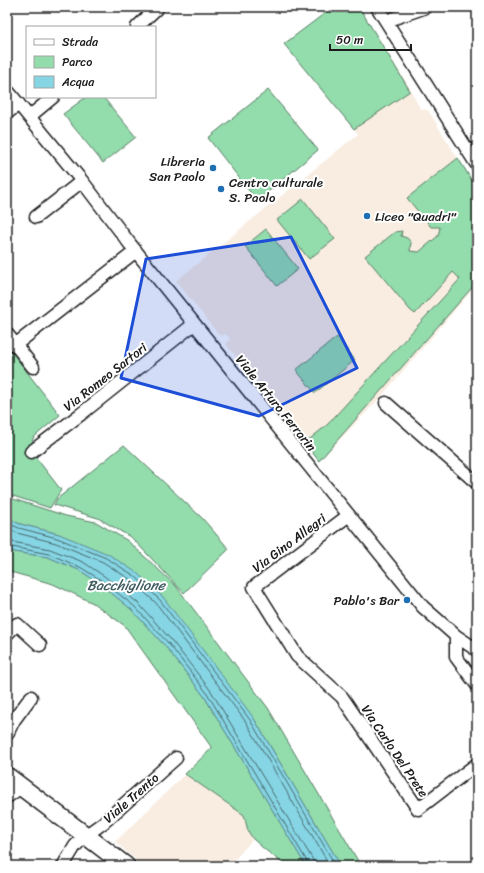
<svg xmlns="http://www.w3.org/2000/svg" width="484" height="873" font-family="Sriracha,sans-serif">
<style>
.built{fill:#f9ede1}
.green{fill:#93dcac;stroke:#587c64}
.water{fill:#86d5e4;stroke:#5c8b94}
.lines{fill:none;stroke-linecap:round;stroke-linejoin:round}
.shore{stroke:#46666c;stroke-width:1}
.minor-casing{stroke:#1c1c1c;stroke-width:15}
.secondary-casing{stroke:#1c1c1c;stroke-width:20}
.minor{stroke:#fff;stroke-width:12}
.secondary{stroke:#fff;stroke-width:17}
.marked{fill:#1d4ed8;fill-opacity:0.2;stroke:#1d4ed8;stroke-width:3;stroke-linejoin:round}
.poi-dot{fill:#1f6fb2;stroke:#fff;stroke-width:1.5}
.labels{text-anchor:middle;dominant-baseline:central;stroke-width:4;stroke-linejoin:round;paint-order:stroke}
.poi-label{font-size:13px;fill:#1c1c1c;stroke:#fff;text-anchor:end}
.street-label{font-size:13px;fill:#1c1c1c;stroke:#fff}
.water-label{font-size:14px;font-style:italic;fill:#415d62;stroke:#fff}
</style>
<rect width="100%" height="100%" fill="#fff"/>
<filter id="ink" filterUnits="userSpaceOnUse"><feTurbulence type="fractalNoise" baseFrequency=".025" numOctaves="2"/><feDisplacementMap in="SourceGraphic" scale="8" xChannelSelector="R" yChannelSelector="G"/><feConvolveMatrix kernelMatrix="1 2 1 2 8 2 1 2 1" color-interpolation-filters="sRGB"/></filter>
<g filter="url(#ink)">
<path class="built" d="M333,7H359L411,90L420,109L428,110L477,189V284L380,398L319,461L226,344L230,339L226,334L220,336L176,281L358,134L284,44Z
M185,774L244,815L248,831L253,839L229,866H143L115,842Z"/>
<path class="green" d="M333,7H359L410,91L354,129L284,44Z
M268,90L318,150L257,201L208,138Z
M86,97H103L136,137L103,163L63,114Z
M458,158L477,189V282L319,461L305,443L327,425L460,279L453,272L415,314L410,310L365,256L395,232L402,231L401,236L407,238L411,242L410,251L419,252L438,236L440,227H431L427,222L428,215H421L407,198Z
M303,199L335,239L309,259L277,220Z
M266,229L298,269L277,286L245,246Z
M337,337L355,360L315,393L296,370Z
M7,346L60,415L33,438L31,451L61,490L50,508L7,494Z
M124,445L202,518L229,549L184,593L132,538L98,518L54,505L57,499Z
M7,497L66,516L96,522L128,541L176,586L268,708L361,866H341L253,717L59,534L20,524L7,518Z
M7,549L14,552L48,557L79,570L99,583L131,609L166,647L204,696L306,866H286L263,848L253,839L248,831L244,815L185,774L212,748L125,626L93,603L53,584L7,571Z"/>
<path class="water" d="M7,518L20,524L59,534L108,554L137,573L163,597L253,717L341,866H306L204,696L166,647L131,609L99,583L79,570L48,557L14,552L7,549Z"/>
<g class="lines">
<path class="shore" d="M7,523L19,528L57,538L106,558L135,576L160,600L250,720L336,866
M7,528L17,533L56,543L103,562L131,580L156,603L246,722L330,866
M7,541L50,549L83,562L104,576L138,603L172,641L211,691L313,860L314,866
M7,546L49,554L80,567L101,580L134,606L169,644L207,693L308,863L309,866"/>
<defs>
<path id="minor" d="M377,7L477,165
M386,21L426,7
M137,27L157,8
M7,90L82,181L130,244L423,607L456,636L477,650
M7,113L19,104
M29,117L53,97
M36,217L82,181
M7,334L33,367
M15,345L136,251
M386,403L477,483
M31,452L81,414L194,324
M349,515L254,587L297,656L342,697L418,809L477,764
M7,634L17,624L40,645
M456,636V657L477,685
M7,734L14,720L31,697
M7,797L21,787
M63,866L75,846L85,836L103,823L176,758"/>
<path id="secondary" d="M7,776L126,866"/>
</defs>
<use href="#minor" class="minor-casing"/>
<use href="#secondary" class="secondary-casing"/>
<use href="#minor" class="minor"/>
<use href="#secondary" class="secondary"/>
</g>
</g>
<path class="marked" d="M291,237L357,368L259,416L121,378L146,259Z"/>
<g class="poi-dot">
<circle cx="213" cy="168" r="4"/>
<circle cx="221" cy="189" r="4"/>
<circle cx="367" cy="216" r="4"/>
<circle cx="407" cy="600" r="4"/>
</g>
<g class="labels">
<g class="poi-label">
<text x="205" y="161">Libreria<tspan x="205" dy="15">San Paolo</tspan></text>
<text x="229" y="182" text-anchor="start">Centro culturale<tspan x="229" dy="15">S. Paolo</tspan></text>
<text x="375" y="216" text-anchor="start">Liceo "Quadri"</text>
<text x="399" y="600">Pablo's Bar</text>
</g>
<g class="street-label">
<text transform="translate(105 377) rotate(-38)">Via Romeo Sartori</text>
<text transform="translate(276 403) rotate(51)">Viale Arturo Ferrarin</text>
<text transform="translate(289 543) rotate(-37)">Via Gino Allegri</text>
<text transform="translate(395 751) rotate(56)">Via Carlo Del Prete</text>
<text transform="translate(131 798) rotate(-41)">Viale Trento</text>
</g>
<g class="water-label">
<text x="126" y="585">Bacchiglione</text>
</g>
</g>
<rect width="484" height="873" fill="none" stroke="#fff" stroke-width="24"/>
<rect x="12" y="12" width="460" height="849" fill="none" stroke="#1c1c1c" stroke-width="1.5" filter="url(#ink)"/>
<rect x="26" y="26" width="130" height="72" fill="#ffffff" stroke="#a4a4a4"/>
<rect x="34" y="39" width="20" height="6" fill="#ffffff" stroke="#a4a4a4"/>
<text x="62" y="46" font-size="12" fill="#1c1c1c">Strada</text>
<rect x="34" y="56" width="20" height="12" fill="#93dcac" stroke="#a4a4a4"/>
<text x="62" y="66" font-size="12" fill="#1c1c1c">Parco</text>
<rect x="34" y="76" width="20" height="12" fill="#86d5e4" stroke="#a4a4a4"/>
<text x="62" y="86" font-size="12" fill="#1c1c1c">Acqua</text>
<path d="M330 44v6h81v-6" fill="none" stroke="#1c1c1c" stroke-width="2"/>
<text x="336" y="44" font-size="12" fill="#1c1c1c" stroke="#ffffff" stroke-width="3" paint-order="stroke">50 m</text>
</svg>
